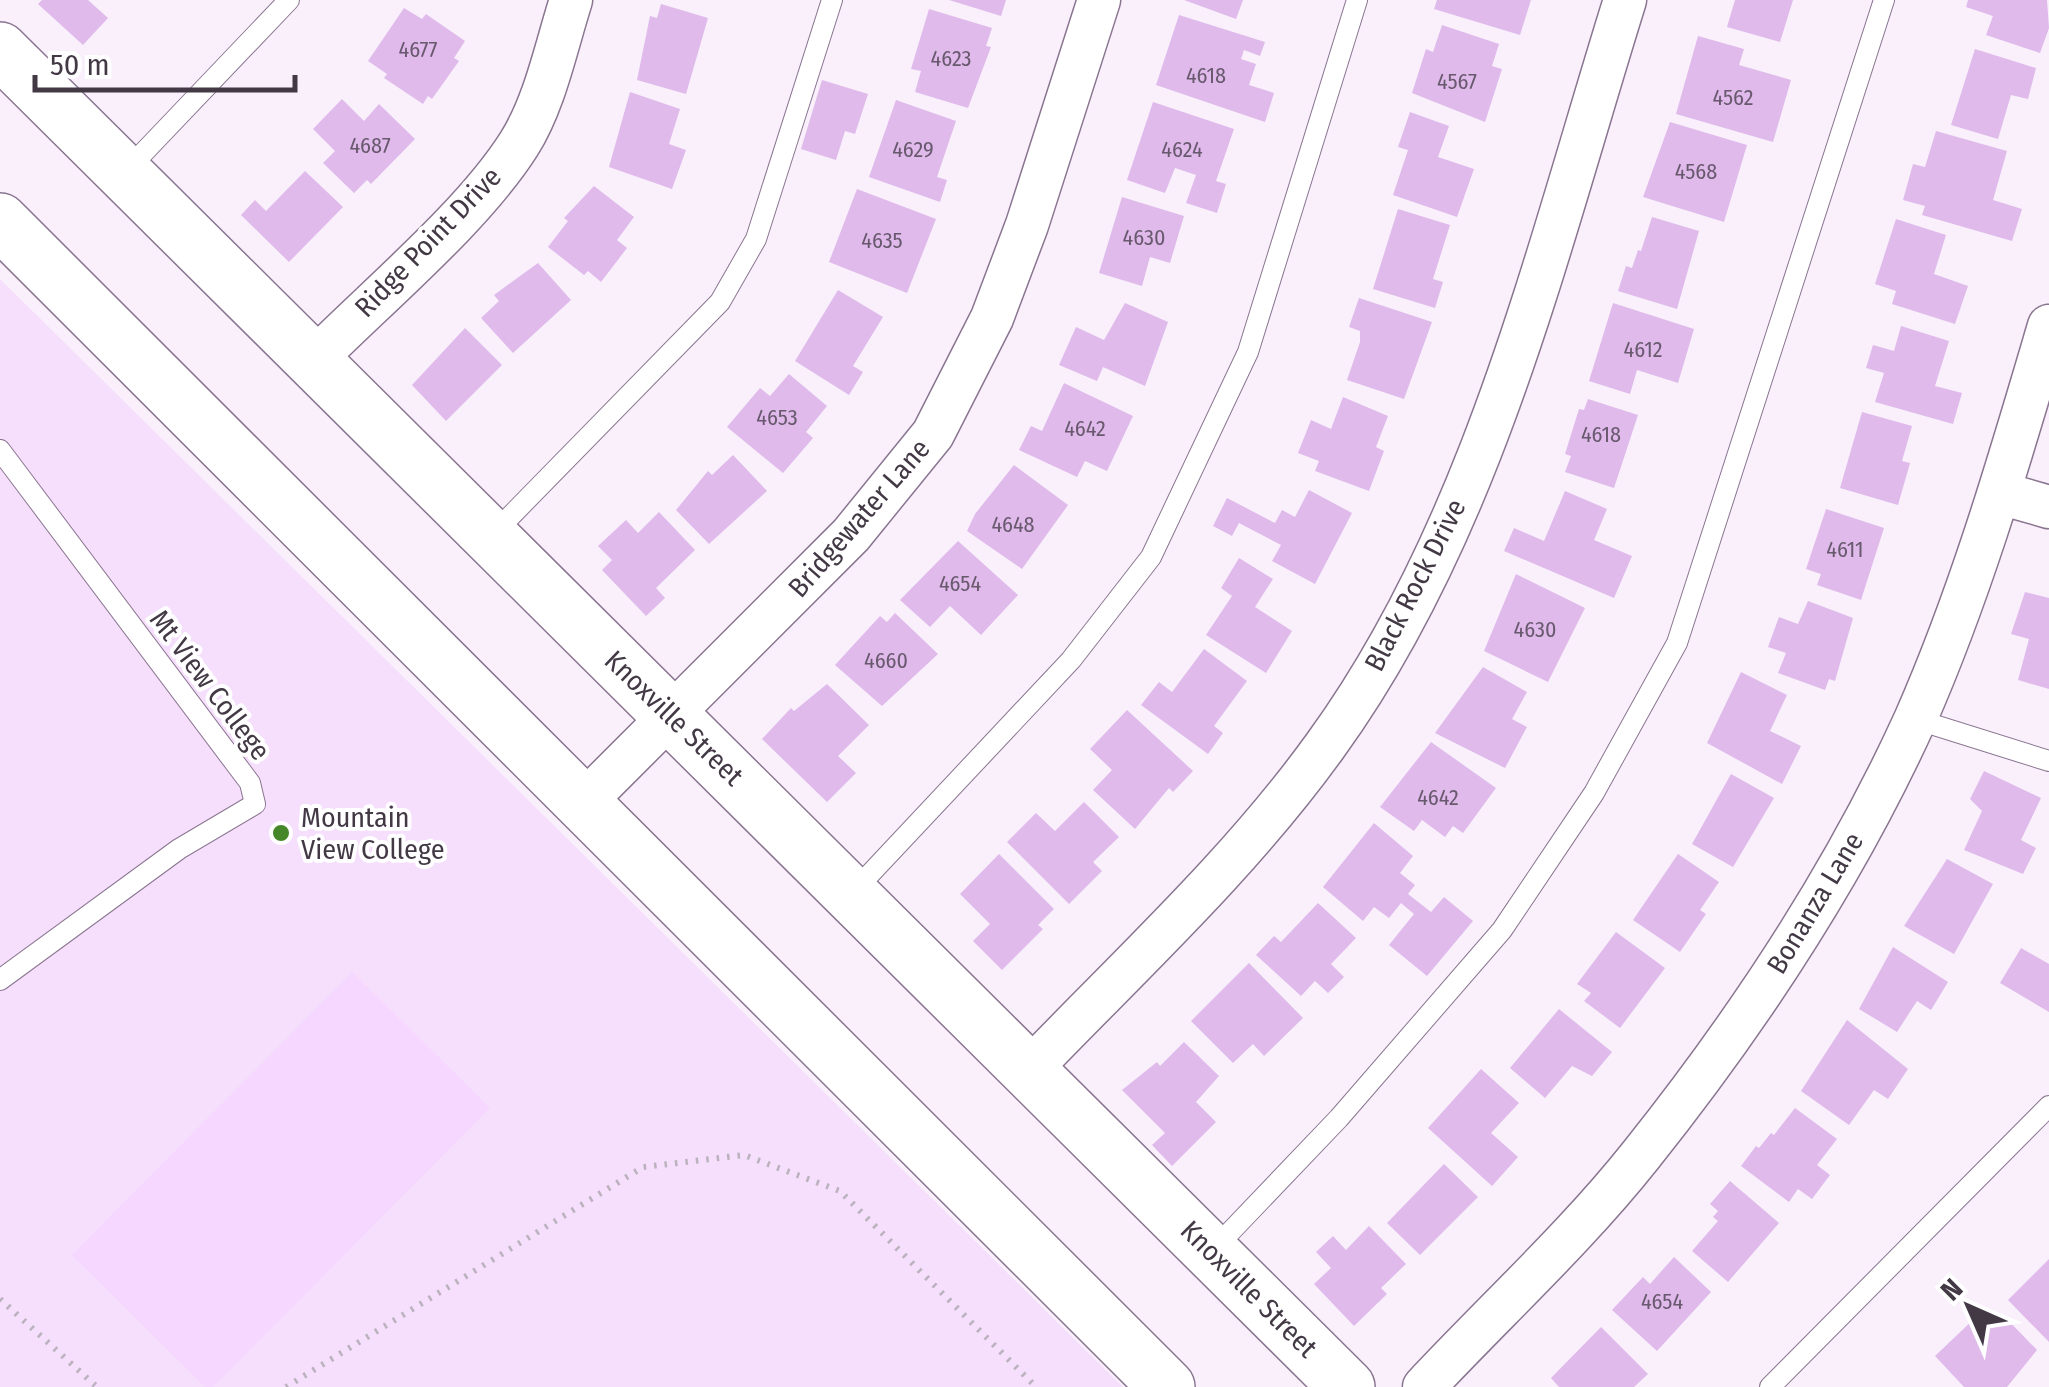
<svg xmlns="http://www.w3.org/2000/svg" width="2049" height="1387" font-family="'Fira Sans Condensed',sans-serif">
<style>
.built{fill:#f5dffc}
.green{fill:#f5d7ff}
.building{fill:#dfbaeb}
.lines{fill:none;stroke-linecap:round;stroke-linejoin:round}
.lane-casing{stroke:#8a7590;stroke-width:22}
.street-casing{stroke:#8a7590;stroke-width:45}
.secondary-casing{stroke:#8a7590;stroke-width:58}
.path{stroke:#bbb2be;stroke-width:6;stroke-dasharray:2.5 8;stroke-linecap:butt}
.lane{stroke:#fff;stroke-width:20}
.street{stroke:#fff;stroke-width:42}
.secondary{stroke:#fff;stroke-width:55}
.poi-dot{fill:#458729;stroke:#fff;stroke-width:4}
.labels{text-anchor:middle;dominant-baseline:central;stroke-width:8;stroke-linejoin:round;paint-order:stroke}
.number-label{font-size:22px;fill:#69596e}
.street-label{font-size:28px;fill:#423945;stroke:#fff}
.poi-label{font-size:28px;fill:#423945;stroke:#fff;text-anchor:start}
</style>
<rect width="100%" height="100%" fill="#f9f0fc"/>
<path class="built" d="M0,279L1123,1387H0Z"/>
<path class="green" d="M352,972L490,1108L213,1387H205L72,1255Z"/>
<path class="building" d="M42,0H88L108,18L83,45L38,4Z
M949,0H1006L1001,16Z
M1184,0H1243L1236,19Z
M1437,0H1531L1520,35L1434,9Z
M1735,0H1793L1780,42L1727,27Z
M1968,0H2047L2049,28L2040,53L1986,35L1993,16L1966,7Z
M661,4L708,18L686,94L637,80L650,16L657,18Z
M404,8L422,19L426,14L465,41L454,58L459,61L432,99L428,96L423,104L384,78L387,74L368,61Z
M929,9L992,28L986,46L991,47L968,108L915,92L921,71L911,69Z
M1179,15L1265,42L1260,56L1244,50L1241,59L1256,64L1249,85L1274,93L1265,122L1156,85Z
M1442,25L1499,44L1492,66L1502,69L1485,122L1412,93L1426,49L1433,52Z
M1698,36L1744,49L1739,65L1791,80L1773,142L1676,114Z
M1975,49L2036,68L2028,99L2011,95L1998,139L1951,125Z
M822,80L868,94L855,134L845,131L836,160L801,149Z
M630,92L680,109L669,144L686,150L672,189L609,167Z
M342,99L364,121L379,104L415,139L371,184L367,180L354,193L323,163L335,151L313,129Z
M896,100L956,121L937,177L947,180L940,202L869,177Z
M1153,102L1234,129L1216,181L1226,184L1217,213L1186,203L1196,175L1175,168L1165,193L1127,180Z
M1410,112L1449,126L1438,157L1474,169L1457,217L1393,195L1408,150L1398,147Z
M1670,122L1747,145L1724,222L1643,197Z
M1936,131L2007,151L1993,200L2022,209L2012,241L1922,215L1925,206L1903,200L1913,164L1925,167Z
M305,171L343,207L289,262L241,215L255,200L266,211Z
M594,186L634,217L617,240L627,248L601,282L588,271L584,275L548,247L568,221L564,218Z
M857,189L936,219L907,293L829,262Z
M1122,197L1184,216L1170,263L1150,257L1142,286L1099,273Z
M1398,209L1450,225L1433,279L1443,282L1435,308L1373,289Z
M1652,217L1699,231L1677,309L1618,291L1626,266L1632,268L1638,250L1641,251Z
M1896,219L1946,235L1934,274L1968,286L1955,324L1892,304L1896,291L1875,284Z
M538,263L571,300L513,353L481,318L499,301L494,295Z
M838,290L883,317L853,366L863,372L849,395L795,361Z
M1359,298L1432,322L1404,399L1347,380L1360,342V331L1349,327Z
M1125,303L1168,322L1145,386L1103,367L1097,381L1059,365L1076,327L1104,340Z
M1613,303L1694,329L1678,383L1637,370L1630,394L1589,381Z
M1901,326L1949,341L1935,386L1962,393L1953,424L1875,402L1884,373L1866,368L1873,345L1894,351Z
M465,328L502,365L446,421L412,385Z
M789,374L827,406L806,432L813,438L783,473L727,427L760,388L770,396Z
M1064,383L1133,416L1107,471L1085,461L1077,477L1019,450L1031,426L1042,431Z
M1343,397L1388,416L1376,447L1384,451L1369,491L1315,471L1319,461L1298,453L1311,420L1331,429Z
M1588,399L1638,415L1614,488L1565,472L1571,456L1565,454L1579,409L1584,410Z
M1862,412L1912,426L1902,461L1910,463L1898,505L1840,488Z
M733,455L767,491L709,544L676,510L708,471L712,475Z
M1014,465L1068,505L1022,569L967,531L975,514Z
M1309,490L1352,513L1315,584L1272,561L1281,545L1239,523L1232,536L1213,526L1227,498L1275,523L1282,510L1295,517Z
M1565,491L1607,509L1594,540L1632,556L1614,598L1504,551L1514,528L1544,541Z
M1826,509L1884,528L1861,600L1817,585L1821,574L1806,569Z
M659,512L695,550L656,588L665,598L646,616L602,570L612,560L598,546L626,520L638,533Z
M958,541L1018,595L981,635L950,606L930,627L900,600Z
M1239,558L1273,579L1255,607L1292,631L1266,673L1206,635L1232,596L1221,588Z
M1516,574L1585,608L1548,682L1484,651Z
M2025,592L2049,598V689L2018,680L2029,639L2011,634Z
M1808,601L1853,618L1835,681L1829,679L1825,690L1778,673L1786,653L1768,647L1779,617L1798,624Z
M895,613L938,654L882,706L835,665L880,616L887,622Z
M1204,649L1247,681L1214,726L1223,733L1208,754L1141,705L1159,682L1172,692Z
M1483,667L1527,692L1512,719L1527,727L1505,768L1435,733Z
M1741,672L1787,695L1770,731L1801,746L1782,784L1707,743Z
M827,684L869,725L838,756L856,773L827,802L762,739L791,708L794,711Z
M1127,710L1193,771L1173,792L1169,788L1135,829L1093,790L1112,770L1090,749Z
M1431,742L1496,788L1463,833L1453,826L1445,837L1422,820L1414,831L1380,807Z
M1984,771L2041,798L2021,840L2036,848L2023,874L1964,850L1982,811L1970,799Z
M1731,774L1774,798L1733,867L1692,844Z
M1084,802L1119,837L1093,862L1102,871L1069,904L1007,842L1036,813L1055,831Z
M1374,823L1413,856L1400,873L1415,885L1408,894L1431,912L1444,897L1473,921L1427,976L1389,945L1414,914L1401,903L1389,918L1374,907L1363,921L1323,887Z
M999,854L1054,909L1038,925L1043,929L1002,970L973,941L990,924L960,894Z
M1678,854L1719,882L1700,910L1706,914L1680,952L1633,920Z
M1947,859L1993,884L1954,954L1904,926Z
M1318,903L1356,938L1331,964L1344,977L1328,993L1315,981L1301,996L1256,955L1274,936L1281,942Z
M1616,932L1665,968L1620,1028L1584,1001L1591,993L1577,984Z
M1893,947L1948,982L1931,1010L1917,1001L1897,1032L1859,1009Z
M2021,948L2049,964V1012L2000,983Z
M1249,963L1303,1018L1264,1056L1253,1044L1233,1063L1191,1021Z
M1559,1009L1612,1052L1592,1076L1572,1066L1545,1098L1510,1068Z
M1847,1020L1908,1069L1888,1099L1874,1090L1849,1125L1801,1091Z
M1184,1042L1219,1076L1196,1102L1216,1122L1172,1166L1152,1145L1165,1133L1122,1090L1157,1062L1160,1066Z
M1481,1069L1519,1103L1491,1133L1518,1157L1492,1186L1428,1128Z
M1795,1108L1837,1139L1817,1165L1830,1175L1812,1199L1798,1189L1789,1202L1741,1166L1756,1146L1759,1148L1771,1133L1774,1135Z
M1444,1164L1478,1197L1420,1255L1387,1223Z
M1730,1181L1779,1223L1728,1282L1692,1251L1718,1221L1713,1217L1718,1211L1710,1204Z
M1369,1226L1406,1264L1381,1288L1387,1294L1354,1326L1314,1284L1331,1268L1316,1252L1333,1236L1346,1250Z
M1674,1257L1711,1292L1657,1351L1612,1310L1643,1277L1650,1284Z
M2049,1259V1342L2008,1300Z
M2003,1315L2037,1350L2007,1387H1964L1935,1356L1975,1318L1987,1331Z
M1601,1327L1648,1374L1634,1387H1559L1551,1378Z"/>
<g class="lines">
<defs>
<path id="lane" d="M124,173L289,0
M0,450L250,783L255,804L179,849L0,980
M493,534L720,302L756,239L832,0
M1915,719L2049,761
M854,891L1071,660L1151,557L1248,352L1357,0
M1213,1250L1339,1118L1502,930L1594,793L1677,643L1884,0
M1770,1387L2049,1106"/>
<path id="street" d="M312,362C375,298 472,218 519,144C545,103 556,47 571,0
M2000,493L2049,507
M583,803L851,535L933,434L992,318L1027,225L1099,0
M1030,1069C1130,965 1240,864 1325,746C1483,529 1546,252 1625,0
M1424,1387C1496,1310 1576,1237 1641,1155C1748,1021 1844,876 1915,720C1971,593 2010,458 2049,326"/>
<path id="secondary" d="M0,50L1347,1387
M0,221L1167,1387"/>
</defs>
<use href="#lane" class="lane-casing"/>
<use href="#street" class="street-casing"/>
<use href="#secondary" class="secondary-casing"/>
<path class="path" d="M0,1299L97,1387
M286,1387L643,1167L744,1155L840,1191L1036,1387"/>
<use href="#lane" class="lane"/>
<use href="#street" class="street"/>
<use href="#secondary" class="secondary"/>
</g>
<circle class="poi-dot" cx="281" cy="833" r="10"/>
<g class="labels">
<g class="number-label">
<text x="418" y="49">4677</text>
<text x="951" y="58">4623</text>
<text x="1206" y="75">4618</text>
<text x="1457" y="81">4567</text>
<text x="1733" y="97">4562</text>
<text x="370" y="145">4687</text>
<text x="913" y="149">4629</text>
<text x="1182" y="149">4624</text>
<text x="1696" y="171">4568</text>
<text x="1144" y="237">4630</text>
<text x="882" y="240">4635</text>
<text x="1643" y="349">4612</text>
<text x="777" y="417">4653</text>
<text x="1085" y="428">4642</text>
<text x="1601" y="434">4618</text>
<text x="1013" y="524">4648</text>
<text x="1845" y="549">4611</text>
<text x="960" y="583">4654</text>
<text x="1535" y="629">4630</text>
<text x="886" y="660">4660</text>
<text x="1438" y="797">4642</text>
<text x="1662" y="1301">4654</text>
</g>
<g class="street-label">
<text transform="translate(428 242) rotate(-46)">Ridge Point Drive</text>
<text transform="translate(859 518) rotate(-49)">Bridgewater Lane</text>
<text transform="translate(1415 585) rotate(-63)">Black Rock Drive</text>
<text transform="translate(210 685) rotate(53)">Mt View College</text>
<text transform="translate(674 718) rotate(44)">Knoxville Street</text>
<text transform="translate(1815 903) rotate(-59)">Bonanza Lane</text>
<text transform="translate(1249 1289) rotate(45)">Knoxville Street</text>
</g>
<g class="poi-label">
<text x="301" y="817">Mountain<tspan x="301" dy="32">View College</tspan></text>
</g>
</g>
<g transform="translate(1969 1307) rotate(315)" stroke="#ffffff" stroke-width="8" paint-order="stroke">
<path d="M0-8L18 38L0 25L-18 38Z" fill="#423945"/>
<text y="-15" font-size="28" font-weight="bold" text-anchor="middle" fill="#423945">N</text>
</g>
<path d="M35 75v15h260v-15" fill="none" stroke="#423945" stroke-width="5"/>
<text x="50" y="75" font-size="30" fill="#423945" stroke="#ffffff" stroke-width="8" paint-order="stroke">50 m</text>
</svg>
